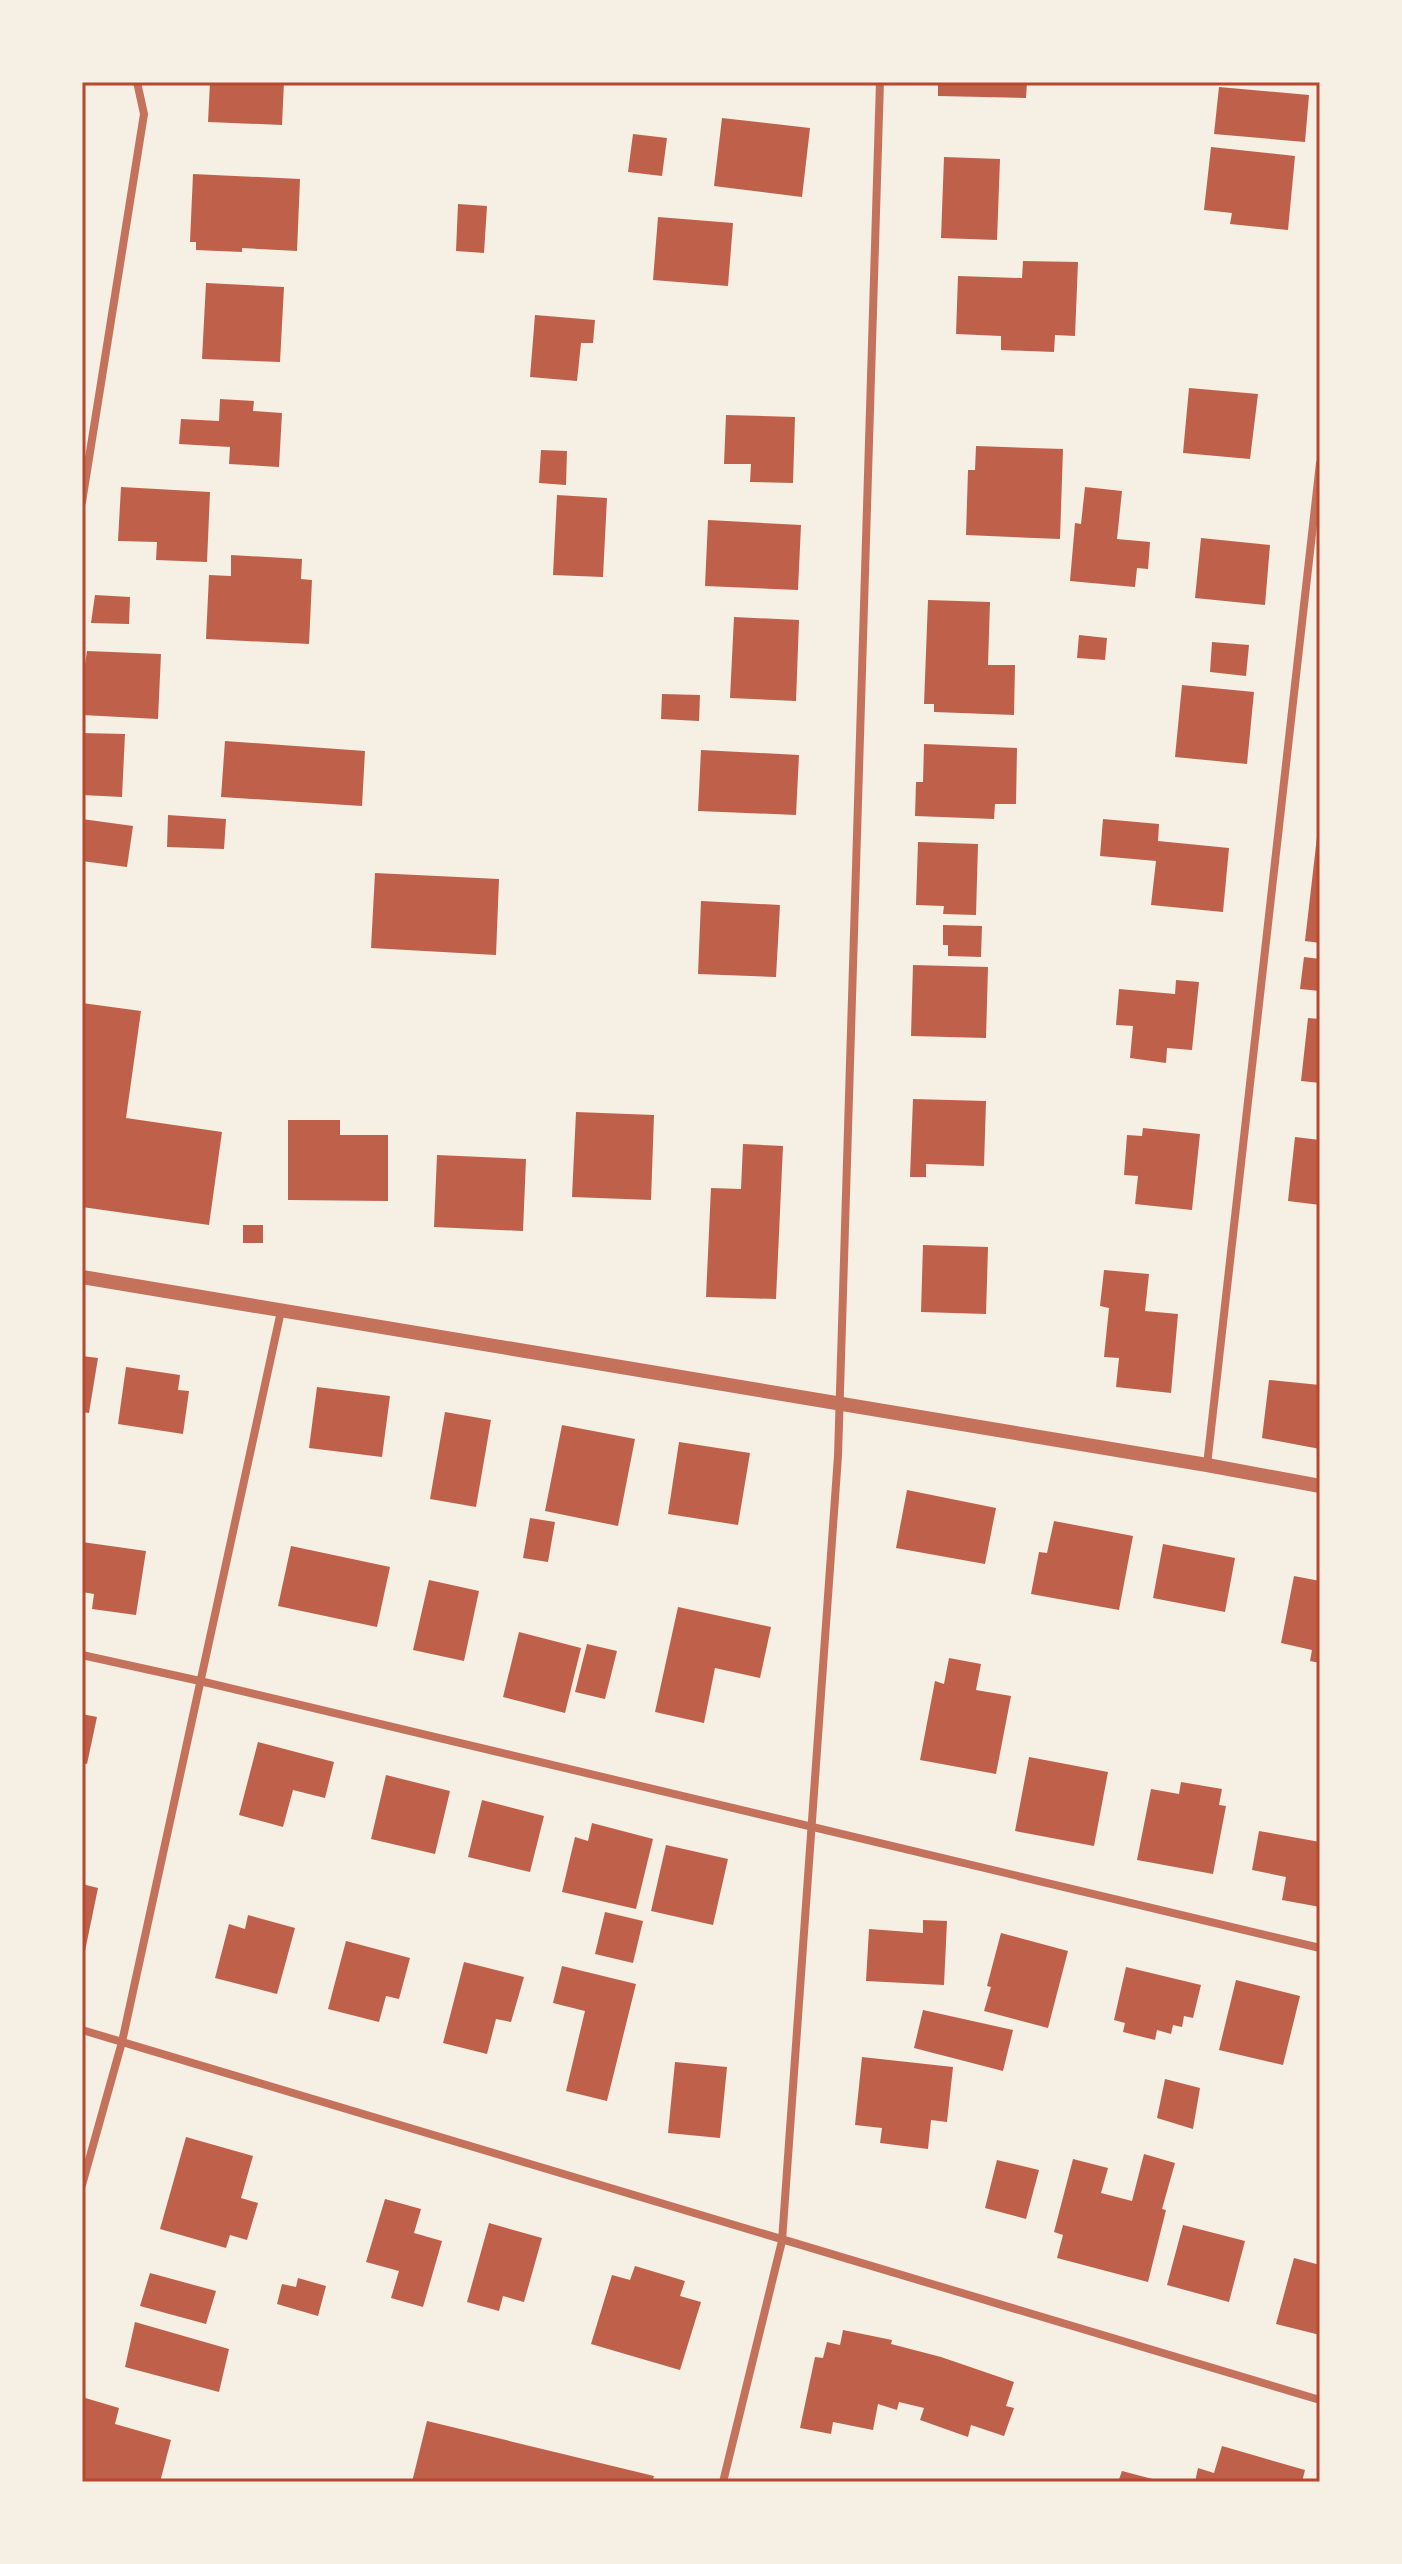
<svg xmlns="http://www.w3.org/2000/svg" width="1402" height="2564" font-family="'IBM Plex Sans',sans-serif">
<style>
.building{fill:#bf614a}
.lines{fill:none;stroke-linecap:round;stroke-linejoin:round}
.minor{stroke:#c5725c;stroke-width:8}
.tertiary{stroke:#c5725c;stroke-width:14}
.neatline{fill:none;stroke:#b5482f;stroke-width:3}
</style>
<rect width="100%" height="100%" fill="#f6efe4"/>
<path class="building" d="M210,82H284L282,125L208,122Z
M938,82H1027L1026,98L938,96Z
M1219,87L1309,95L1305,142L1214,134Z
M722,118L810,128L802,197L714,186Z
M633,134L667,138L662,176L628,172Z
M1211,147L1295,156L1288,230L1230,224L1232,213L1204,210Z
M944,157L1000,159L997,240L941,238Z
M193,174L300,179L297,251L242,248V252L196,250V242H190Z
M458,204L487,206L484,253L456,251Z
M658,217L733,223L728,286L653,280Z
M1023,261L1078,262L1075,336L1055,335L1054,352L1001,350V336L956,334L958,276L1022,278Z
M206,283L284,287L280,362L202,359Z
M535,315L595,320L593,343H581L577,381L530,377Z
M1189,388L1258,394L1250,459L1183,453Z
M220,399L254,401L253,411L282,413L279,467L229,464L230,447L179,444L181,419L219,421Z
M726,415L795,417L793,483L750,482L751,464H724Z
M976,446L1063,449L1060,539L966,535L968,470H975Z
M541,450L567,451L566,485L539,483Z
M121,487L210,492L207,562L156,560L157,542L118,541Z
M1085,487L1122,491L1117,539L1150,542L1148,569L1137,568L1135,587L1070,581L1075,523L1081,524Z
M557,495L607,498L603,577L553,575Z
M708,520L801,525L798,590L705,586Z
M1201,538L1270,545L1265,605L1195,598Z
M231,555L302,559L301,579L312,580L309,644L206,639L209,575L231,576Z
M95,595L130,597L129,624L91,623Z
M928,600L990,602L988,665H1015L1014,715L934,712V704H924Z
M734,617L799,620L796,701L730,698Z
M1079,635L1107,638L1105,660L1077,658Z
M1212,642L1249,645L1246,676L1210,672Z
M87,651L161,654L158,719L82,715V684Z
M1182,685L1254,692L1247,764L1175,757Z
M662,694L700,695L699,721L661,719Z
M82,733L125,734L122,797L82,795Z
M225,741L365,751L362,806L221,797Z
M924,744L1017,748L1016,804H995L994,819L915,816L916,782H923Z
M701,750L799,755L796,815L698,811Z
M168,815L226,819L224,849L167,847Z
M82,819L133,826L127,867L82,861Z
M1103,819L1159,824L1158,841L1229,848L1223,912L1151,905L1156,861L1100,856Z
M1318,828L1320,829V943L1305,941Z
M918,842L978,844L976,915L943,914L944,906L916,905Z
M375,873L499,879L496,955L371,948Z
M701,901L780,905L776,977L698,974Z
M943,925L982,926L981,957L948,956V945H943Z
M1304,957L1320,959V991L1300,989Z
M913,965L988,967L986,1038L911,1036Z
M1176,980L1199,982L1192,1050L1167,1048L1166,1063L1130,1058L1133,1026L1116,1025L1119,989L1175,994Z
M82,1003L141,1011L126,1118L222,1132L209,1225L82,1207Z
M1308,1018L1320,1019V1083L1301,1081Z
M913,1099L986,1101L984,1166L926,1164V1177H910Z
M576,1112L654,1115L651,1200L572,1197Z
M288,1120H340V1135H388V1201L288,1200Z
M1143,1128L1200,1134L1192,1210L1135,1204L1138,1176L1124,1175L1127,1135L1142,1136Z
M1295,1137L1320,1140V1205L1288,1201Z
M743,1144L783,1146L776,1299L706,1297L711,1188L741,1189Z
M437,1155L526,1159L523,1231L434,1227Z
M243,1225H263V1243H243Z
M923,1245L988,1247L986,1314L921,1312Z
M1104,1270L1149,1274L1145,1311L1178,1314L1171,1393L1116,1387L1119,1358L1104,1357L1109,1308L1100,1306Z
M82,1356L98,1358L89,1413L82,1412Z
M126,1367L180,1375L178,1390L189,1391L183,1434L118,1424Z
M1269,1380L1320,1385V1449L1262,1438Z
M317,1387L390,1396L382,1457L309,1448Z
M445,1412L491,1420L476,1507L430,1499Z
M562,1425L635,1439L618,1526L545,1511Z
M679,1442L750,1453L738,1525L668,1514Z
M907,1490L996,1508L985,1564L896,1548Z
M530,1518L555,1522L548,1562L523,1558Z
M1054,1521L1133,1536L1119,1610L1031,1594L1039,1552L1047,1553Z
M82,1542L146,1551L136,1615L92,1609L94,1594L82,1592Z
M1163,1544L1235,1558L1225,1612L1153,1598Z
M291,1546L390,1567L377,1627L278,1606Z
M1294,1576L1320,1581V1663L1310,1661L1312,1650L1281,1643Z
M429,1580L479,1591L464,1661L413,1650Z
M678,1607L771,1627L760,1678L715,1668L704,1723L655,1712Z
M519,1632L581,1648L565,1713L503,1697Z
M587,1644L617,1651L605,1699L575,1692Z
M949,1658L981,1664L976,1690L1011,1696L996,1774L920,1760L935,1681L944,1684Z
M82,1714L97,1717L87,1764L82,1763Z
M258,1742L334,1762L325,1798L293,1790L283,1827L239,1815Z
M1029,1757L1108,1772L1094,1846L1015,1831Z
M386,1775L450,1791L435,1854L371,1839Z
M1181,1782L1222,1789L1219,1805L1226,1806L1213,1874L1137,1860L1151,1789L1179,1794Z
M482,1800L544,1816L530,1872L468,1857Z
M592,1823L653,1839L636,1909L562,1892L575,1837L588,1841Z
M1259,1831L1320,1842V1907L1282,1900L1286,1877L1252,1870Z
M666,1845L728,1859L713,1925L651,1911Z
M82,1884L98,1888L85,1951L82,1950Z
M605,1912L643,1921L633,1963L595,1954Z
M248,1915L295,1928L277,1994L215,1978L229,1924L245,1929Z
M923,1920L947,1921L944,1985L866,1981L869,1929L923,1933Z
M1001,1933L1068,1951L1048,2028L984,2011L991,1987L987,1986Z
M346,1941L410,1958L399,1999L386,1996L379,2022L328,2009Z
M464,1962L524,1977L511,2022L496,2019L487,2054L443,2043Z
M562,1966L636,1984L607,2101L566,2091L585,2011L553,2003Z
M1126,1967L1201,1985L1193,2018L1184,2016L1182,2027L1173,2025L1171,2034L1157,2030L1155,2040L1123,2032L1125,2023L1114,2020Z
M1236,1980L1300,1996L1283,2065L1219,2050Z
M923,2010L1013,2030L1003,2071L914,2048Z
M862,2057L953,2067L947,2122L931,2120L928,2149L880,2143L882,2128L855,2125Z
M675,2062L727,2067L720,2138L668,2133Z
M1165,2079L1200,2088L1193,2129L1157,2118Z
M186,2137L253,2156L241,2198L258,2203L247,2240L230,2235L226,2248L160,2229Z
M1144,2154L1175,2163L1162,2209L1166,2210L1148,2282L1057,2258L1063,2235L1054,2232L1073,2159L1108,2168L1101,2193L1132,2201Z
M997,2160L1039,2170L1026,2219L985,2208Z
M385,2199L421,2209L414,2233L442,2241L423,2307L391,2298L399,2271L366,2262Z
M489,2223L542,2238L524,2302L503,2296L499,2311L467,2302Z
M1183,2225L1245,2241L1229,2302L1167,2285Z
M1294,2258L1320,2265V2335L1276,2324Z
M635,2266L685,2281L680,2296L701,2302L680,2370L591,2344L612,2275L630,2280Z
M150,2273L216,2291L206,2324L140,2306Z
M298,2278L326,2286L318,2316L277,2304L282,2284L296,2287Z
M135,2322L229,2349L219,2392L125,2367Z
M843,2330L892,2340L891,2344L941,2357L1014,2382L1006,2406L1014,2408L1004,2436L971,2425L968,2437L920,2420L924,2408L899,2402L897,2410L878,2404L873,2430L833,2422L831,2434L800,2428L815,2357L823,2358L827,2342L840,2345Z
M82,2397L119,2408L115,2424L171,2440L160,2482H82Z
M427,2421L654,2476L652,2482H412Z
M1222,2446L1305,2470L1302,2482H1195L1198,2468L1214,2473Z
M1122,2471L1160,2481V2482H1118Z"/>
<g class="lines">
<path class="minor" d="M82,502L144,114L137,82
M1207,1465L1320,463
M82,1655L200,1681L1320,1948
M82,2030L1320,2400
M82,2185L122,2042L281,1311
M723,2482L782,2241L838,1456L880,82"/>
<path class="tertiary" d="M82,1277L1207,1465L1320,1486"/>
</g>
<rect width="1402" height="2564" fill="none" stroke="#f6efe4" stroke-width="168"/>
<rect x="84" y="84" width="1234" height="2396" class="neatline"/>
</svg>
